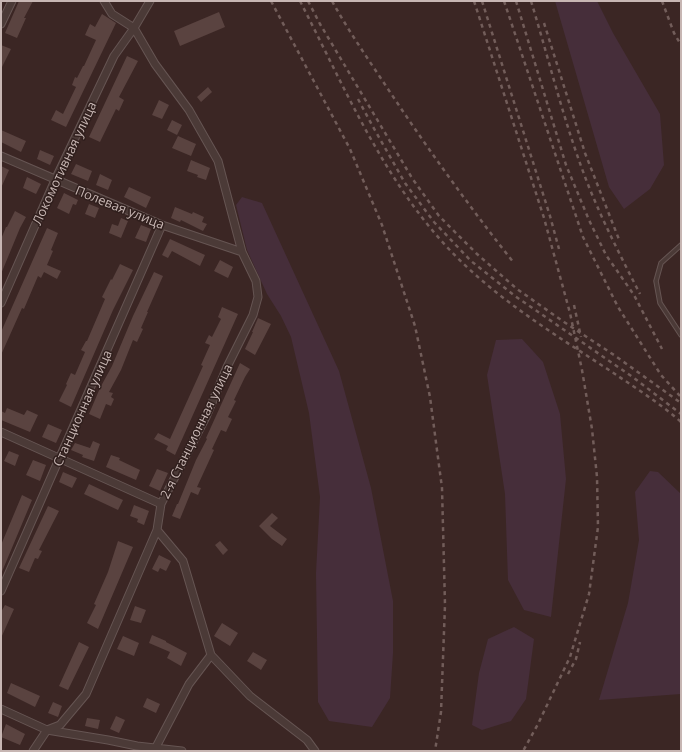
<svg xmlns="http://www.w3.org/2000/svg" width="682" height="752" font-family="'Open Sans',sans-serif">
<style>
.green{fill:#462e3a}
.building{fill:#5a4340}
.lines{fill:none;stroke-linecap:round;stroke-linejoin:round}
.lane-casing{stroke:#665553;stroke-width:5.5}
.street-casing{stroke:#665553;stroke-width:9}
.lane{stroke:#4b3a37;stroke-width:3.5}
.street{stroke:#4b3a37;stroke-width:7}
.rail{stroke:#725d5a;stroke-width:2.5;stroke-dasharray:4 4;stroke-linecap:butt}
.labels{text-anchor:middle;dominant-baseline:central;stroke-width:3;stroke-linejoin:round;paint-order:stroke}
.street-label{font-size:13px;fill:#c7b6b3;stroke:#301f1d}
</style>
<rect width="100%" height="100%" fill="#3b2624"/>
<path class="green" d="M555,1H597L613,33L660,114L664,165L650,189L624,209L609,187Z
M242,197L262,203L339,371L371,488L393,601V653L390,698L372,727L329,721L318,702L316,573L320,497L309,413L291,337L281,316L267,294L247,250L236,205Z
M522,339L543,362L560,414L566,479L551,617L524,610L508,580L505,494L487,375L496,340Z
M650,471L658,472L681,494V694L599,700L628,603L639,540L635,492Z
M514,627L534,639L526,699L511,721L482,730L472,725L479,673L488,639Z"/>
<path class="building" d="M19,1H33L24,18H26L17,38L5,33Z
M219,12L225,27L180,46L174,31Z
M102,14L116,23L66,127L51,120L56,110L63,114L76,87L72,85L75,77L77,78L83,66H84L96,40L85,35L90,24L95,27Z
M1,45L11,49L1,69Z
M127,56L138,61L119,97L124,100L119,111L116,109L100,142L89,137Z
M208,87L212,92L201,102L197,97Z
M159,100L169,105L162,119L152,115Z
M172,120L182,125L177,135L167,130Z
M1,130L26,141L21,152L1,142Z
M178,136L196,144L191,156L172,148Z
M40,150L54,156L50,165L37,159Z
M191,160L210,168L206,180L197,177L198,175L187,171Z
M76,164L92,171L88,181L71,174Z
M1,166L9,170L1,188Z
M100,174L112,180L108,190L96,185Z
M27,177L41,184L36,194L23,188Z
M129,187L151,197L146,208L124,197Z
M64,193L78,200L76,205L73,204L69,214L57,208Z
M89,204L99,208L95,218L85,214Z
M175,207L192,214L193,212L204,217L202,222L207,224L203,231L181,220L180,222L171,218Z
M15,211L26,217L20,228L1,274V239L6,227H7Z
M121,218L128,221L121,238L109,233L112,224L118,226Z
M141,225L151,229L146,242L135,238Z
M47,228L58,233L51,250L53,251L47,265L61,271L57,279L44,272L41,278L38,276L24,309L22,308L1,355V332Z
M170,239L205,255L200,266L172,251L168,258L162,255Z
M220,260L233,267L228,278L214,271Z
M120,264L133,270L113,310L71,407L59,401L67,385L66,384L71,373L75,375L85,352L81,350L86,341H87L105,299L102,297L111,279L112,280Z
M154,272L163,276L147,312H148L141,328L143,329L137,342L133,340L121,370L109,392L113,393L111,397L114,399L111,406L106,404L100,419L89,414L100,388L112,366L133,316Z
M222,307L238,314L175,455L166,450L168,446L154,439L158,433L170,439L203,366L201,365L210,345L205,343L209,335L212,337L221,319L218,317Z
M258,318L271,324L255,355L245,349L253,332H252Z
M240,363L250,369L245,377L234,400L236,401L228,417L232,419L226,432L221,430L212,449L214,450L197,487L201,488L198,495L191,492L180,519L172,516L177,504H178L196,460L207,439L206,438Z
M7,408L24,415L27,410L38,415L30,432L1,420V411L5,413Z
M48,424L62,430L56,443L42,437Z
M93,441L100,444L94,461L82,457L83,455L71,450L75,443L90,448Z
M9,451L19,455L15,466L4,461Z
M111,455L120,458L119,460L140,470L136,480L106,467Z
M33,460L46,465L40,481L26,475Z
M157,469L168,473L160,491L149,486Z
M63,472L77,478L72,488L59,482Z
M89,484L123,500L118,510L84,494Z
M22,495L32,500L1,574V545Z
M134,505L149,511L144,525L137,522L138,519L130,516Z
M48,506L59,511L39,550L42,551L38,559L35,558L29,572L19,568Z
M272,513L278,518L270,526L287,539L282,546L272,539L259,526Z
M118,541L133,547L98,629L87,623L96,605L94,604L108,572Z
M220,541L228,550L223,555L215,545Z
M159,555L171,561L166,571L160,568L158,572L152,569Z
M5,605L14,609L1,638V612Z
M135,606L146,610L141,623L130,620Z
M222,623L238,633L230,646L214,636Z
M152,635L166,641V642L187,653L181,666L167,658L170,652L149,643Z
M123,636L139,643L134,656L117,649Z
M79,642L89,647L68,690L59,686Z
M253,652L267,660L261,670L247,661Z
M11,683L40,696L35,707L7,693Z
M147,698L160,704L156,713L143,707Z
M53,702L62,706L58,717L48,713Z
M116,716L125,720L119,733L110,729Z
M87,718L100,720L98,729L85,726Z
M6,724L25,734L20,745L1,737Z"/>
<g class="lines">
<defs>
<path id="lane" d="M681,245L661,263L656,281L660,303L681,335"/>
<path id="street" d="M1,24L12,1
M1,156L162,225L242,252
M1,303L55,180L114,56L134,28L150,1
M1,432L161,504
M157,530L183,561L211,655L250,696L307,740L315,751
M1,591L162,225
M1,709L47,730L108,740L137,746L182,751
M153,750L156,747L189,684L211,655
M33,751L47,730L60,725L86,694L157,530L161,504L206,417L227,367L253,315L258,297L256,281L242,252L218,161L189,110L155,64L134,28L112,14L104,1"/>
</defs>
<use href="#lane" class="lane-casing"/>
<use href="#street" class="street-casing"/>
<use href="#lane" class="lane"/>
<use href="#street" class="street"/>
<path class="rail" d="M271,1L350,149L382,225L415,326L430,397L442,488L445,605L441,712L435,751
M300,1C348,94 390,196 468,268C512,309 565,341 615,374C637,389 661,404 681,422
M308,1L320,24L412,178L439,216L477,254L517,289L564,322L614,355L681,403
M332,1C348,30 366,56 384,83C425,145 468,205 514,263
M474,1L544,218L570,313L582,370L592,429L597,477L598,527L589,594L570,657L538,724L523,751
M482,1L550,216L559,249
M504,1L583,237L618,307L661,375L680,396
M516,1L566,165L589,220L606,255L634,295L662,349
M531,1C550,63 565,127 589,187C604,224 622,259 640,294
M662,1L674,33L681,45
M544,23L585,153L620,242
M358,99L372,125L405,183L434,222L471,261L515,296L634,378L681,414
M574,305L581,337
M568,674L576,659L580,642"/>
</g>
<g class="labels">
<g class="street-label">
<text transform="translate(64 163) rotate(-65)">Локомотивная улица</text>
<text transform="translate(120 207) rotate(22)">Полевая улица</text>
<text transform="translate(82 408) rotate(-66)">Станционная улица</text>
<text transform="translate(196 431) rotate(-64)">2-я Станционная улица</text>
</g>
</g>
<rect width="682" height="752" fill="none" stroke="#c7b6b3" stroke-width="4"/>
</svg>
